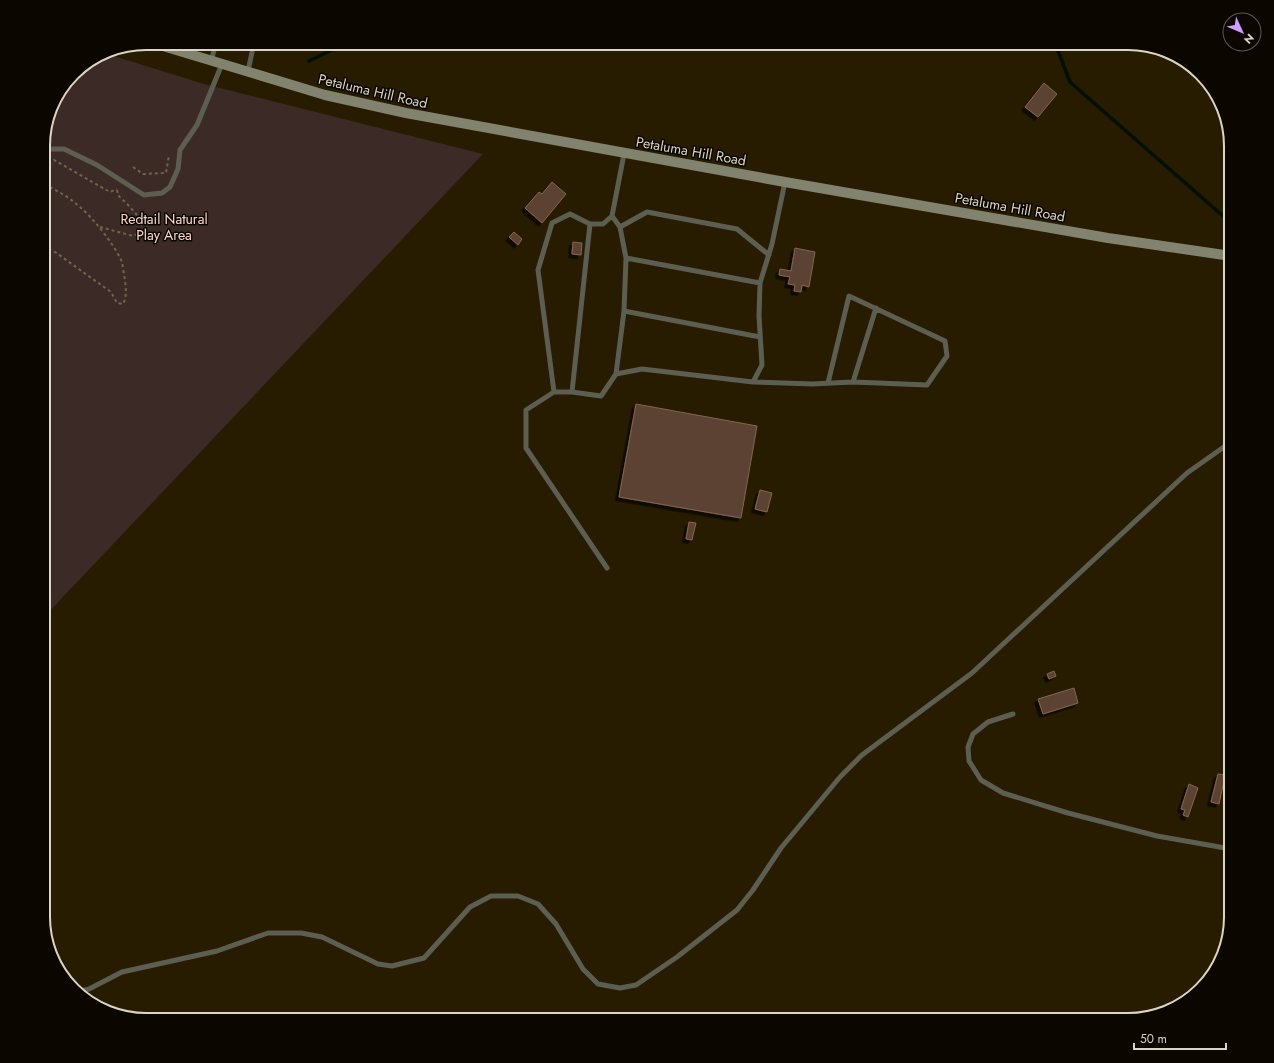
<svg xmlns="http://www.w3.org/2000/svg" width="1274" height="1063" font-family="Jost,sans-serif">
<style>
.green{fill:#3c2a26}
.lines{fill:none;stroke-linecap:round;stroke-linejoin:round}
.stream{stroke:#021001;stroke-width:3.5}
.building{fill:#5b4331;stroke:#836651;filter:url(#shadow)}
.path{stroke:#6f654e;stroke-width:2;stroke-dasharray:3 3;stroke-linecap:butt}
.service{stroke:#5d5e52;stroke-width:5}
.secondary{stroke:#81836f;stroke-width:10}
.labels{text-anchor:middle;dominant-baseline:central;stroke-width:3;stroke-linejoin:round;paint-order:stroke}
.street-label{font-size:14px;fill:#ddd5c4;stroke:#0b0700}
.park-label{font-size:14px;fill:#fed8d0;stroke:#0b0700}
.rim{fill:none;stroke:#ddd5c4;stroke-width:2}
</style>
<defs>
<filter id="shadow"><feDropShadow dx="-3.5" dy="3.5" stdDeviation="0" flood-color="#0009"/></filter>
</defs>
<rect width="100%" height="100%" fill="#271b00"/>
<path class="green" d="M104,53L204,84L483,154L43,618V139L54,100L78,69Z"/>
<g class="lines">
<path class="stream" d="M1055,43L1070,82L1231,223
M309,61L346,43"/>
</g>
<path class="building" d="M1044,83L1057,94L1038,117L1025,107Z
M552,182L566,194L542,223L525,208L539,192L542,194Z
M514,232L522,239L518,245L509,237Z
M573,242L582,243L581,255L572,254Z
M795,248L815,252L809,287L802,285L801,292L794,291L795,285L788,284L790,277L779,275L780,269L791,271Z
M636,404L757,426L741,518L619,497Z
M760,490L772,493L767,512L755,509Z
M689,522L696,523L692,540L686,539Z
M1054,671L1056,676L1049,679L1047,674Z
M1074,688L1078,703L1043,714L1038,699Z
M1218,774L1226,775L1224,780L1229,782L1228,787L1223,785L1219,804L1211,802Z
M1189,784L1198,788L1188,817L1183,815L1185,810L1181,809Z"/>
<g class="lines">
<path class="path" d="M43,166L54,160L110,192L117,189
M133,167L143,174L166,173L169,155
M100,227L133,236C156,227 126,204 118,195L117,190
M43,247L55,252L111,292L117,303L123,304C127,296 126,289 125,280C124,275 123,268 122,262C118,253 112,244 106,236C88,212 71,196 43,184"/>
<path class="service" d="M211,61L216,43
M248,71L254,43
M43,149H64L97,165L144,195L162,193L170,187L178,169L180,150L197,125L222,64
M624,154L612,216L603,224H590L570,214L552,223L538,270L554,392H572L601,396L616,374L642,369L753,382L762,365L759,316L760,283L772,244L785,182
M612,216L620,227
M626,258L620,227L647,212L737,229L769,255
M760,283L626,258L624,311L760,337
M616,374L624,311
M753,382L812,384L853,382L927,385L947,356L945,341L849,296L828,383
M853,382L876,308
M554,392L526,410V448L607,568
M572,392L590,224
M1013,714L988,722L973,734L968,747L969,761L981,780L1003,793L1068,813L1157,836L1231,849
M77,992L89,989L122,972L217,951L268,933H301L322,937L378,964L392,966L424,958L470,907L491,896H518L538,904L556,924L583,969L598,984L620,988L636,985L677,957L737,910L753,890L781,848L840,777L862,755L972,673L1187,473L1231,442"/>
<path class="secondary" d="M153,43L325,95L406,113L785,182L1108,238L1231,256"/>
</g>
<g class="labels">
<g class="street-label">
<text transform="translate(373 91) rotate(13)">Petaluma Hill Road</text>
<text transform="translate(691 151) rotate(10)">Petaluma Hill Road</text>
<text transform="translate(1010 207) rotate(10)">Petaluma Hill Road</text>
</g>
<g class="park-label">
<text x="164" y="219">Redtail Natural<tspan x="164" dy="16">Play Area</tspan></text>
</g>
</g>
<path d="M0 0H1274V1063H0ZM146 50H1128A96 96 0 0 1 1224 146V917A96 96 0 0 1 1128 1013H146A96 96 0 0 1 50 917V146A96 96 0 0 1 146 50Z" fill="#0b0700" fill-rule="evenodd"/>
<path class="rim" d="M146 50H1128A96 96 0 0 1 1224 146V917A96 96 0 0 1 1128 1013H146A96 96 0 0 1 50 917V146A96 96 0 0 1 146 50Z"/>
<g transform="translate(1242 32) rotate(134)"><circle r="19" fill="#0b0700" stroke="#5f594e"/>
<path d="M0-3L7 15L0 10L-7 15Z" fill="#d19dfe"/>
<text y="-6" font-size="11" font-weight="bold" text-anchor="middle" fill="#ddd5c4">N</text>
</g>
<path d="M1134 1043v6h92v-6" fill="none" stroke="#ddd5c4" stroke-width="2"/>
<text x="1140" y="1043" font-size="12" fill="#ddd5c4" stroke="#0b0700" stroke-width="3" paint-order="stroke">50 m</text>
</svg>
